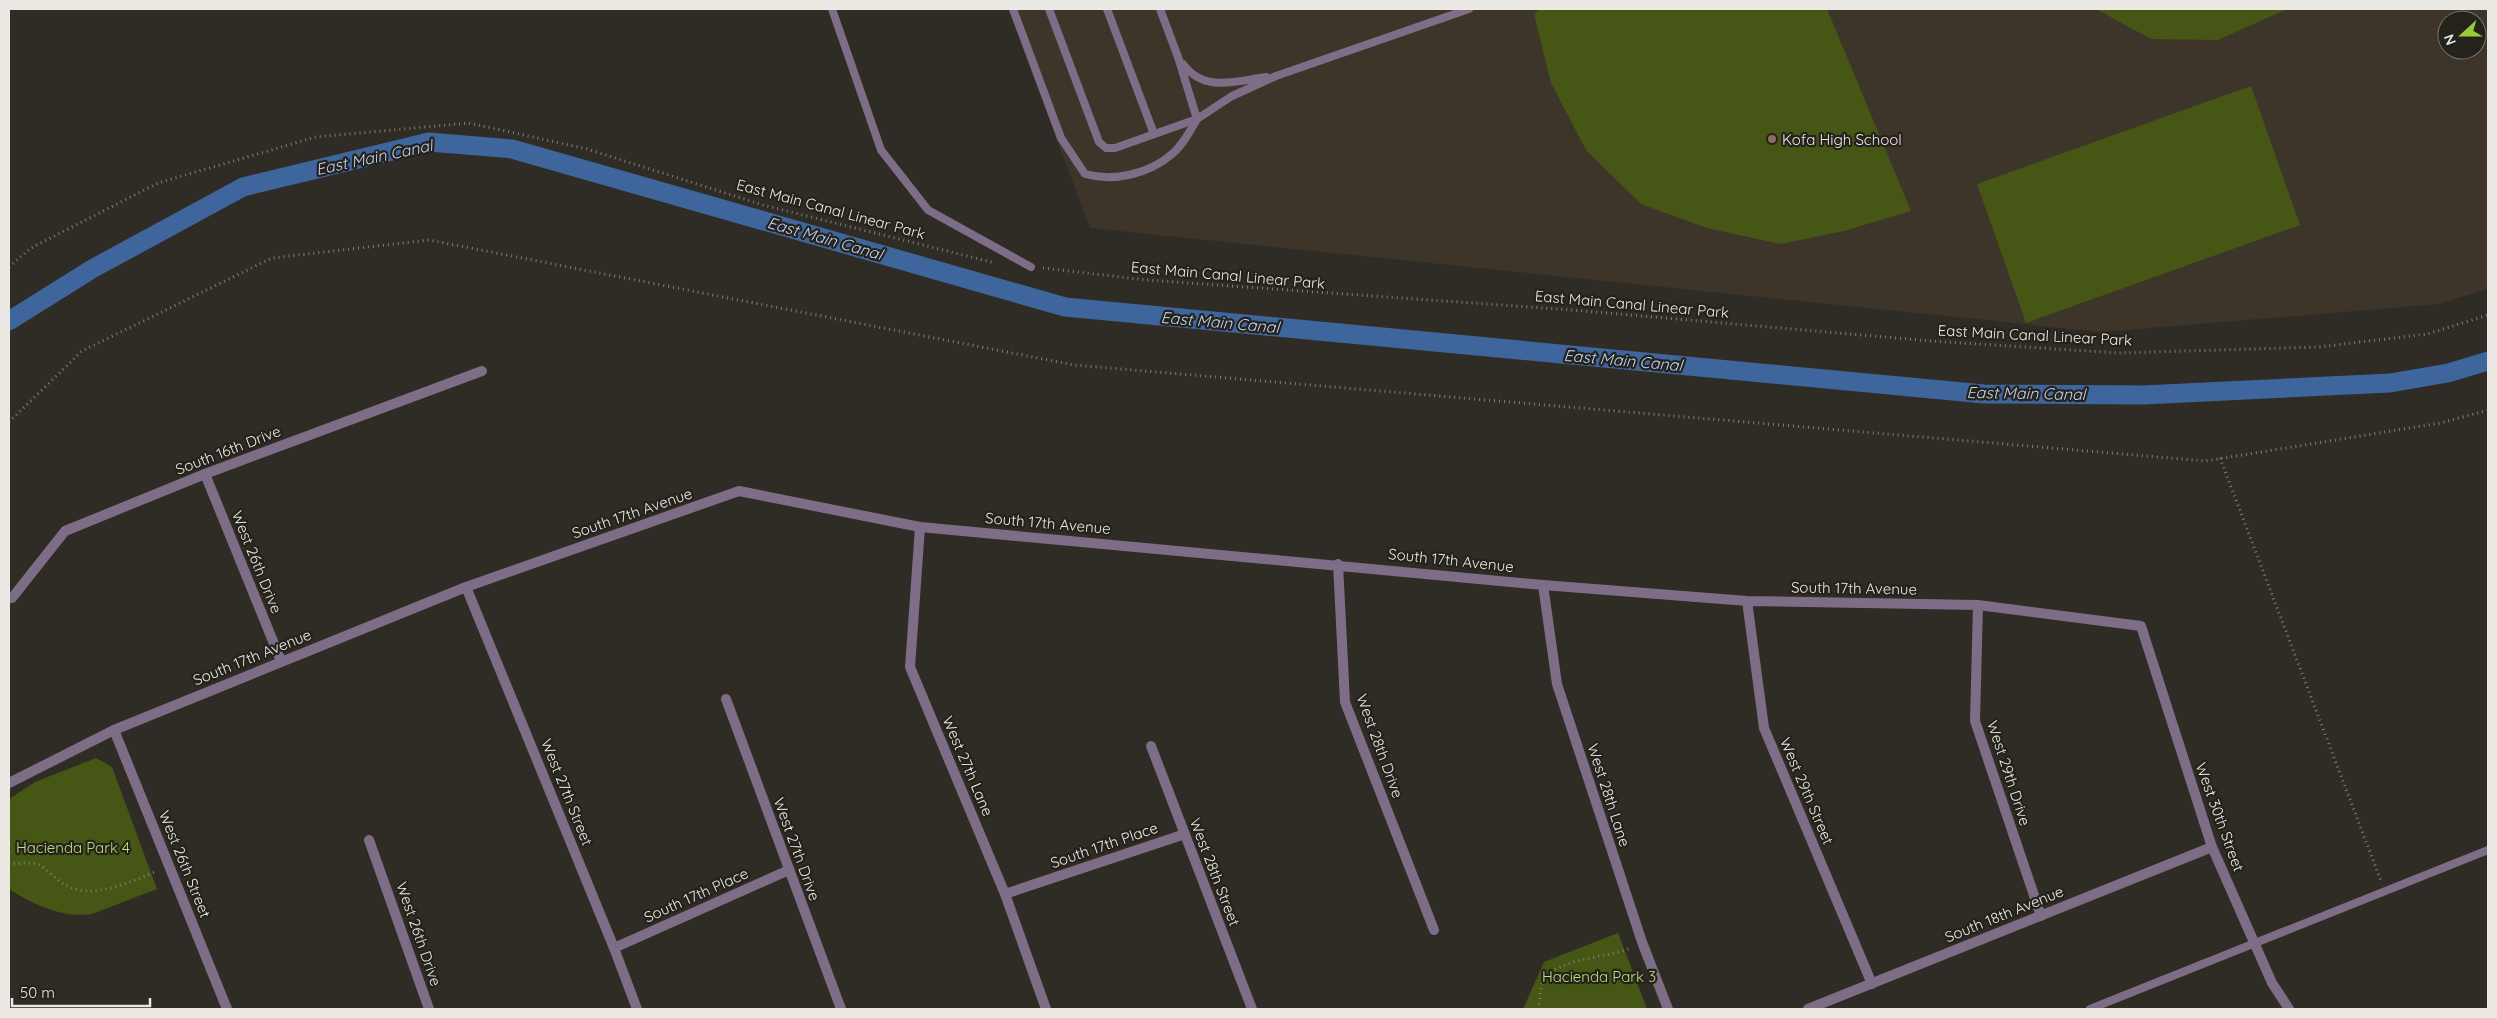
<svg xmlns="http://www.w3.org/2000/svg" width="2497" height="1018" font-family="Quicksand,sans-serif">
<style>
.built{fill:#3d352a;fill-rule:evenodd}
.green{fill:#465715}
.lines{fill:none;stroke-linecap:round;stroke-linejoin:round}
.canal{stroke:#3f659d;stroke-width:19}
.path{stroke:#817e79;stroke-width:3;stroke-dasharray:1 4;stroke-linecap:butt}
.service{stroke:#7e6d87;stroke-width:8}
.minor{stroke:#7e6d87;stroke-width:10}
.tertiary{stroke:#7e6d87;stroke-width:10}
.education-dot{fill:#8d6e63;stroke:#25221c;stroke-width:2}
.labels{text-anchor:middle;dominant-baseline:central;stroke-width:4.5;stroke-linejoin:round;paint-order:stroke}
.poi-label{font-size:15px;fill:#ece9e5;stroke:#25221c;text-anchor:start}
.street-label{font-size:15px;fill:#ece9e5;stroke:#25221c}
.park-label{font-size:15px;fill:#c0df7c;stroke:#25221c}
.water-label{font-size:16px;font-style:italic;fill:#c1d7f8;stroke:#25221c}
</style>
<rect width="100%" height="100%" fill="#2f2b25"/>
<path class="built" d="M1008,9H2488V289L2438,304L2101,332L1090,228ZM2447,20H2477V50H2447Z"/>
<path class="green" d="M1540,9H1827L1911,211L1844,231L1780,244L1707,228L1641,204L1586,150L1551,83L1534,14Z
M2096,9H2284L2285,10L2218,40L2151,39Z
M2251,86L2300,225L2026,323L1977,184Z
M96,758L112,767L157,889L92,914C64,919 32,904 9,889V799L35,782Z
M1618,933L1647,1009H1523L1544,962Z"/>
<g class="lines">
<path class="canal" d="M9,321L92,269L243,187L429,142L512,149L1065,307L1984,394L2143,395L2390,383L2448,373L2488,361"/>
<path class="path" d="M9,267L31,248L158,183L316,137L469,123L587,149L763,205L995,263
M1043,268L1146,280L1572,310L1931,341L2119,353L2319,347L2427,334L2488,315
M9,422L82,351L272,258L429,240L1074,365L2205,461L2441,423L2488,410
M2220,458L2381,881
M9,862C18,866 29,860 39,865C46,868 57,881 67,886C94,900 132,881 157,871
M1539,1009C1540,1001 1539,990 1543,982C1554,958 1609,958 1630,948"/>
<path class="service" d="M832,9L881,150L928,210L1031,267
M1013,9L1061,138L1085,174C1114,182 1149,174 1172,154C1183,145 1190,131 1197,119
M1049,9L1099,142L1106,148H1115L1197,119L1232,96L1276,76L1469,9
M1107,9L1154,134
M1160,9L1178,57L1197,119
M1183,64C1204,93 1236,81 1266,77
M2090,1009L2488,850"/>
<path class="minor" d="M205,474L281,661
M920,527L910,667L1005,894L1046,1009
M1338,564L1345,702L1434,930
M1543,585L1557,684L1642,942L1668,1009
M466,587L614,948L637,1009
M12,598L65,531L205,474L482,371
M1747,601L1764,728L1872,984
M1978,605L1975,721L2041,916
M726,699L841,1009
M114,730L227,1009
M1151,746L1252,1009
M9,783L114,730L466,587L739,491L920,527L1543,585L1747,601L1978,605L2141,626L2212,847L2272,983L2289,1009
M369,840L429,1009
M1005,894L1185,834
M614,948L789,870"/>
<path class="tertiary" d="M1808,1009L2212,847"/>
</g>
<circle class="education-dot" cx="1772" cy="139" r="5"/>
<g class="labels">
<g class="poi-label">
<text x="1782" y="139">Kofa High School</text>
</g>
<g class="street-label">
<text transform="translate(831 209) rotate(15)">East Main Canal Linear Park</text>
<text transform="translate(1228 275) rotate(5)">East Main Canal Linear Park</text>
<text transform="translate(1632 304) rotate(5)">East Main Canal Linear Park</text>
<text transform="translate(2035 335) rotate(3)">East Main Canal Linear Park</text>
<text transform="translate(228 450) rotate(-21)">South 16th Drive</text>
<text transform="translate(632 513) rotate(-19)">South 17th Avenue</text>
<text transform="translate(1048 523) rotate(5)">South 17th Avenue</text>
<text transform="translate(1451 560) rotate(6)">South 17th Avenue</text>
<text transform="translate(257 562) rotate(68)">West 26th Drive</text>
<text transform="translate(1854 588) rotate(1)">South 17th Avenue</text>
<text transform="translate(252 657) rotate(-22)">South 17th Avenue</text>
<text transform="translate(1380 746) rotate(70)">West 28th Drive</text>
<text transform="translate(968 766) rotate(67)">West 27th Lane</text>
<text transform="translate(2009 773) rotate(72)">West 29th Drive</text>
<text transform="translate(1807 791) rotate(67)">West 29th Street</text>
<text transform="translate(567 792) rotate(68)">West 27th Street</text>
<text transform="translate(1609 795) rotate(72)">West 28th Lane</text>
<text transform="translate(2220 817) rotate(70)">West 30th Street</text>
<text transform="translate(1104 845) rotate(-19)">South 17th Place</text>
<text transform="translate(797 849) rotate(70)">West 27th Drive</text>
<text transform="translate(185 864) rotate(68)">West 26th Street</text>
<text transform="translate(1215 872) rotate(69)">West 28th Street</text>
<text transform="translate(696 895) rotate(-24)">South 17th Place</text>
<text transform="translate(2004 914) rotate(-22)">South 18th Avenue</text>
<text transform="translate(419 934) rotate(71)">West 26th Drive</text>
</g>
<g class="park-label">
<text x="73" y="847">Hacienda Park 4</text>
<text x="1599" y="976">Hacienda Park 3</text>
</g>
<g class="water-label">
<text transform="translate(374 157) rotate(-12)">East Main Canal</text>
<text transform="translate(825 238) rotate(16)">East Main Canal</text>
<text transform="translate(1220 322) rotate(5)">East Main Canal</text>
<text transform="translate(1623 360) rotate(5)">East Main Canal</text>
<text transform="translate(2026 393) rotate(1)">East Main Canal</text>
</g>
</g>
<rect width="2497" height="1018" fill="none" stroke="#ece9e5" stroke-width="20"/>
<g transform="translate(2462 35) rotate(249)"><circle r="24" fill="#25221c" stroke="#75726c"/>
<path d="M0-4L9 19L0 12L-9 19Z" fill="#97cc38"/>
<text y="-8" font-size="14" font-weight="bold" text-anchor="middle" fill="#ece9e5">N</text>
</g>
<path d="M12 998v8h138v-8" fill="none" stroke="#ece9e5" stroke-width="2.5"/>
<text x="20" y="998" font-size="15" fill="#ece9e5" stroke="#25221c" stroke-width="4" paint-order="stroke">50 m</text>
</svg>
